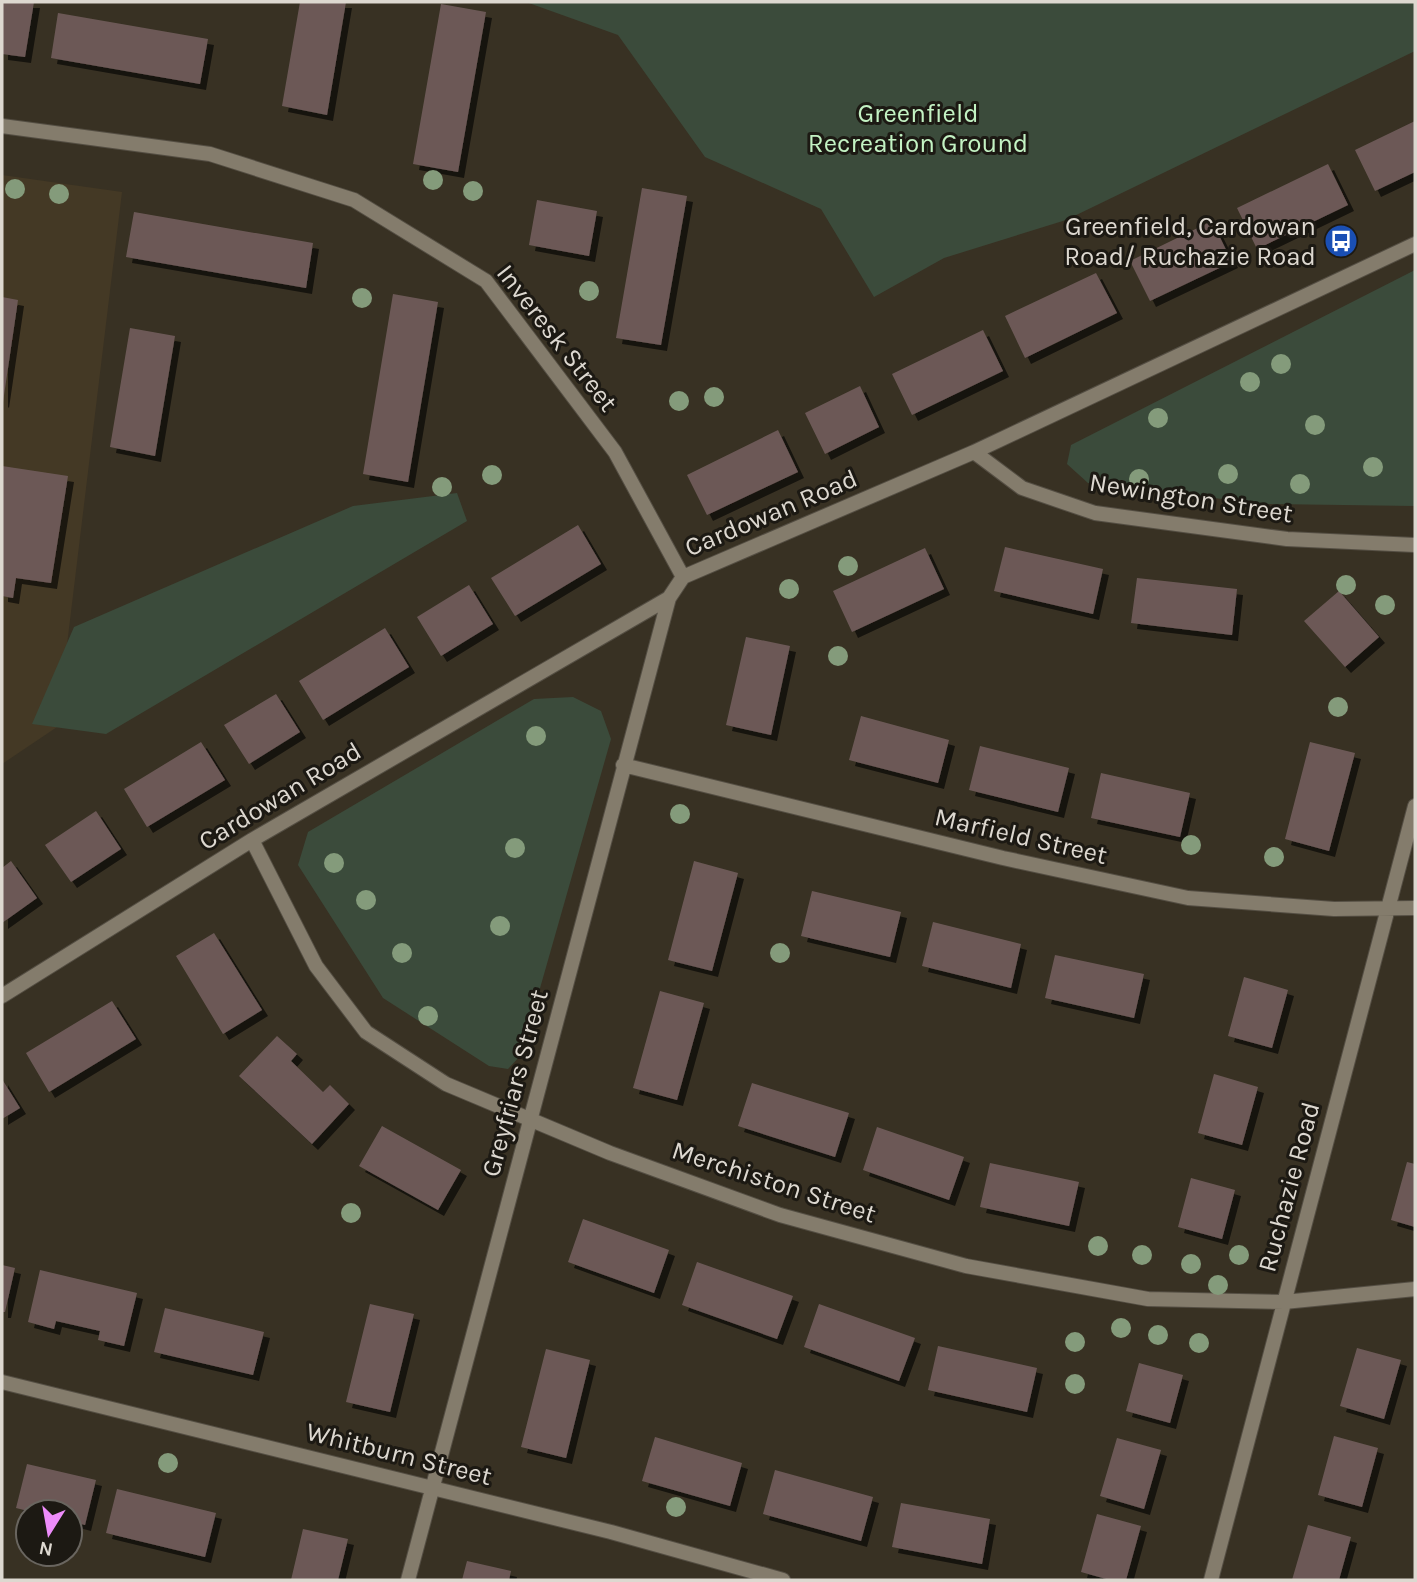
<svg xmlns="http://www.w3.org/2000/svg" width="1417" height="1582" font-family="Karla,sans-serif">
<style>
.built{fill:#443925}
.green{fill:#3b4b3b}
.building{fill:#6c5957;filter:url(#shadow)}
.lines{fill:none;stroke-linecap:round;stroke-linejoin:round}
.street-casing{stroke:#544e43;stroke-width:16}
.street{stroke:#847c6c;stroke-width:14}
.tree{fill:#849b7b}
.labels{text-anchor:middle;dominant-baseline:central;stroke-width:6;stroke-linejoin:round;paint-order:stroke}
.park-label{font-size:26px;fill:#c3f2c3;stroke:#1c1913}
.poi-label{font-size:26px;fill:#ddd8d0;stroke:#1c1913;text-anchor:end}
.street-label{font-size:26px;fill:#ddd8d0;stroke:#1c1913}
</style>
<defs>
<filter id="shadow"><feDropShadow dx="6" dy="6" stdDeviation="0" flood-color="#0009"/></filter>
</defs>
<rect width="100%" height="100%" fill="#383123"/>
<path class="built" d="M2,175L122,192L57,727L2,764Z"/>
<path class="green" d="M526,2H1415V51L1066,220L944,258L874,297L821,209L705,157L618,35Z
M1415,270V506L1264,504L1088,483L1067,464L1071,445Z
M457,493L467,521L106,734L32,724L74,627L353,506Z
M573,697L601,711L611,739L521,1055L508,1069L489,1066L383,998L298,865L308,832L534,699Z"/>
<path class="building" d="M2,2H34L25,57L2,54Z
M300,2H346L327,115L282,106Z
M441,4L486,12L458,172L413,164Z
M58,13L208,39L200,84L51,58Z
M1415,121V172L1375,191L1355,150Z
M1328,164L1348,205L1257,249L1237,208Z
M642,188L687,196L661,345L616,338Z
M537,200L597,211L589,256L529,245Z
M134,212L313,243L306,288L126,257Z
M1212,221L1232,262L1150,301L1130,261Z
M1096,273L1117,313L1025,358L1005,316Z
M393,294L438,302L408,482L363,474Z
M2,297L18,300L3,402L2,401Z
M130,328L175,336L155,456L110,447Z
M983,330L1003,371L912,415L892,374Z
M860,386L879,427L825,454L805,413Z
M778,430L798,472L707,515L687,475Z
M2,466L68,476L51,583L16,578L13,598L2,596Z
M578,525L601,564L515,616L491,578Z
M1005,547L1103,569L1093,614L994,591Z
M925,548L944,589L852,632L833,591Z
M1137,578L1237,589L1232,635L1131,623Z
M469,585L493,624L441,656L417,617Z
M1339,591L1379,637L1345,667L1304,621Z
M385,628L409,667L323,720L299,681Z
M746,637L790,646L771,735L726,725Z
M276,694L300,732L249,764L224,725Z
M861,716L949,740L938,783L849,760Z
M201,742L225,780L147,827L124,789Z
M1310,742L1355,753L1329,851L1285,839Z
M980,746L1069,768L1058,812L969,790Z
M1101,773L1190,793L1180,837L1091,818Z
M96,811L121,849L71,882L45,845Z
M11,861L37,898L2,923V868Z
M694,861L738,873L712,971L668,960Z
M812,891L901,912L890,957L801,936Z
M933,922L1021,944L1011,988L922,966Z
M214,933L262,1010L223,1034L176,956Z
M1055,955L1144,974L1134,1018L1045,998Z
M1244,977L1288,990L1272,1048L1228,1036Z
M660,991L704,1003L677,1100L633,1088Z
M112,1001L136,1039L49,1092L26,1053Z
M277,1036L297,1054L291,1061L323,1092L330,1085L349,1104L312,1144L239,1076Z
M1214,1074L1258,1087L1242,1145L1198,1133Z
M2,1079L20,1108L2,1119Z
M752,1083L849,1113L835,1157L738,1126Z
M382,1126L461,1170L438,1210L359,1166Z
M877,1127L964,1157L949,1200L863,1170Z
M1407,1162L1415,1164V1227L1391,1220Z
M990,1163L1079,1182L1069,1226L980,1207Z
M1191,1178L1235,1190L1222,1239L1178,1227Z
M583,1219L669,1250L654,1293L568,1262Z
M697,1262L793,1296L777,1339L682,1305Z
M2,1265L15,1268L5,1312H2Z
M40,1270L137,1293L124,1346L98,1340L100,1331L56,1321L54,1329L28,1322Z
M370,1304L414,1314L390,1412L346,1402Z
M819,1304L915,1338L899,1381L804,1347Z
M165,1308L264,1332L253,1375L154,1352Z
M938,1346L1037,1368L1027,1412L928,1390Z
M1357,1348L1401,1360L1384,1419L1340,1406Z
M546,1349L590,1360L566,1458L521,1447Z
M1139,1363L1183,1375L1170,1423L1126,1411Z
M1334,1436L1378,1448L1362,1507L1318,1495Z
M655,1437L742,1463L730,1506L642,1481Z
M1117,1438L1161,1450L1144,1509L1100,1496Z
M27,1464L96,1480L85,1525L70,1521V1512H32L16,1508Z
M775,1470L873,1497L861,1541L763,1514Z
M117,1489L216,1513L205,1557L106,1533Z
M901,1503L990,1519L982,1564L892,1547Z
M1097,1514L1141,1526L1126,1580H1110L1081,1572Z
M1308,1525L1351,1537L1339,1580H1292Z
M303,1529L348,1539L338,1580H291Z
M467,1561L511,1571L509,1580H462Z"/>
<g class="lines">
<defs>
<path id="street" d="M2,126L210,154L354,200L486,281L615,452L683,577
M974,452L1022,488L1095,513L1287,539L1415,545
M623,765L1003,858L1188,898L1334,909L1415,908
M252,840L316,966L366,1032L446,1084L610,1153L780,1215L966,1266L1148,1299L1284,1302L1415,1289
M2,996L252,840L669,598L683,577L974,452L1415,244
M2,1382L611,1532L783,1580
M408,1580L669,598
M1211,1580L1415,806"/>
</defs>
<use href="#street" class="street-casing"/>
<use href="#street" class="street"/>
</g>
<g class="tree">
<circle cx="433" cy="180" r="10"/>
<circle cx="15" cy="189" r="10"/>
<circle cx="473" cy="191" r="10"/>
<circle cx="59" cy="194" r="10"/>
<circle cx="589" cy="291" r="10"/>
<circle cx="362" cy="298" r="10"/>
<circle cx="1281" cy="364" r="10"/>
<circle cx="1250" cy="382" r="10"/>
<circle cx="714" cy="397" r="10"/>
<circle cx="679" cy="401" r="10"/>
<circle cx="1158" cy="418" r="10"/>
<circle cx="1315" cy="425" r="10"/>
<circle cx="1373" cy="467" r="10"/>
<circle cx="1228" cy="474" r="10"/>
<circle cx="492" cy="475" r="10"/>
<circle cx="1139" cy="479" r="10"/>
<circle cx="1300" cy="484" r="10"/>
<circle cx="442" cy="487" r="10"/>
<circle cx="848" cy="566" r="10"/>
<circle cx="1346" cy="585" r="10"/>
<circle cx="789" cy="589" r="10"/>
<circle cx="1385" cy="605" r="10"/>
<circle cx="838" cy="656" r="10"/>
<circle cx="1338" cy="707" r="10"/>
<circle cx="536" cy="736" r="10"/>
<circle cx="680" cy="814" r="10"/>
<circle cx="1191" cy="845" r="10"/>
<circle cx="515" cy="848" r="10"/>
<circle cx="1274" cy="857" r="10"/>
<circle cx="334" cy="863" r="10"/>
<circle cx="366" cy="900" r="10"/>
<circle cx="500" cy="926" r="10"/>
<circle cx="402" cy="953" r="10"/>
<circle cx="780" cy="953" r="10"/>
<circle cx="428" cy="1016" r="10"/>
<circle cx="351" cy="1213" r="10"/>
<circle cx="1098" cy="1246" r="10"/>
<circle cx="1142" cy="1255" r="10"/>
<circle cx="1239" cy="1255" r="10"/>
<circle cx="1191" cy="1264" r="10"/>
<circle cx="1218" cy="1285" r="10"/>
<circle cx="1121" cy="1328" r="10"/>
<circle cx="1158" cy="1335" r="10"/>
<circle cx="1075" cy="1342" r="10"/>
<circle cx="1199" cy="1343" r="10"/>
<circle cx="1075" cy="1384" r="10"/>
<circle cx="168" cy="1463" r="10"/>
<circle cx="676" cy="1507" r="10"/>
</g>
<defs>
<symbol id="bus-disc" viewBox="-11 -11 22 22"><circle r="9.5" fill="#1a4fb4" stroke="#1c1913"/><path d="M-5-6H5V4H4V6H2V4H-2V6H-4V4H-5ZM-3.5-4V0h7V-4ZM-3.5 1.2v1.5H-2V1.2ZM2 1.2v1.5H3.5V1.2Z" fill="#fff"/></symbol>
</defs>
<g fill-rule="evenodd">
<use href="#bus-disc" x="1322" y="222" width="38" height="38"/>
</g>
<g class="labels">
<g class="park-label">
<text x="918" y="113">Greenfield<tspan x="918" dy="30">Recreation Ground</tspan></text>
</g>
<g class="poi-label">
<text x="1316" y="226">Greenfield, Cardowan<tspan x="1316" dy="30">Road/ Ruchazie Road</tspan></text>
</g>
<g class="street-label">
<text transform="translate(557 338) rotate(52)">Inveresk Street</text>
<text transform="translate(1191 498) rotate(9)">Newington Street</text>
<text transform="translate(771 513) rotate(-23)">Cardowan Road</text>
<text transform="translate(280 796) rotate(-31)">Cardowan Road</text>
<text transform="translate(1021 836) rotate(13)">Marfield Street</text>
<text transform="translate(515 1083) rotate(-75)">Greyfriars Street</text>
<text transform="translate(774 1182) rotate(18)">Merchiston Street</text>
<text transform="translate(1289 1187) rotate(-75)">Ruchazie Road</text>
<text transform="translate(399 1454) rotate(14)">Whitburn Street</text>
</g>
</g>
<rect width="1417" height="1582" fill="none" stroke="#ddd8d0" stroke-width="7"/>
<g transform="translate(49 1533) rotate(191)"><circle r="33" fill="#1c1913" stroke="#69655f" stroke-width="2"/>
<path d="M0-5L12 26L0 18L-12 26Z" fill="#ed8cfa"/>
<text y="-10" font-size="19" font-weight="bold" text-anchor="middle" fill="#ddd8d0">N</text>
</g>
</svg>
